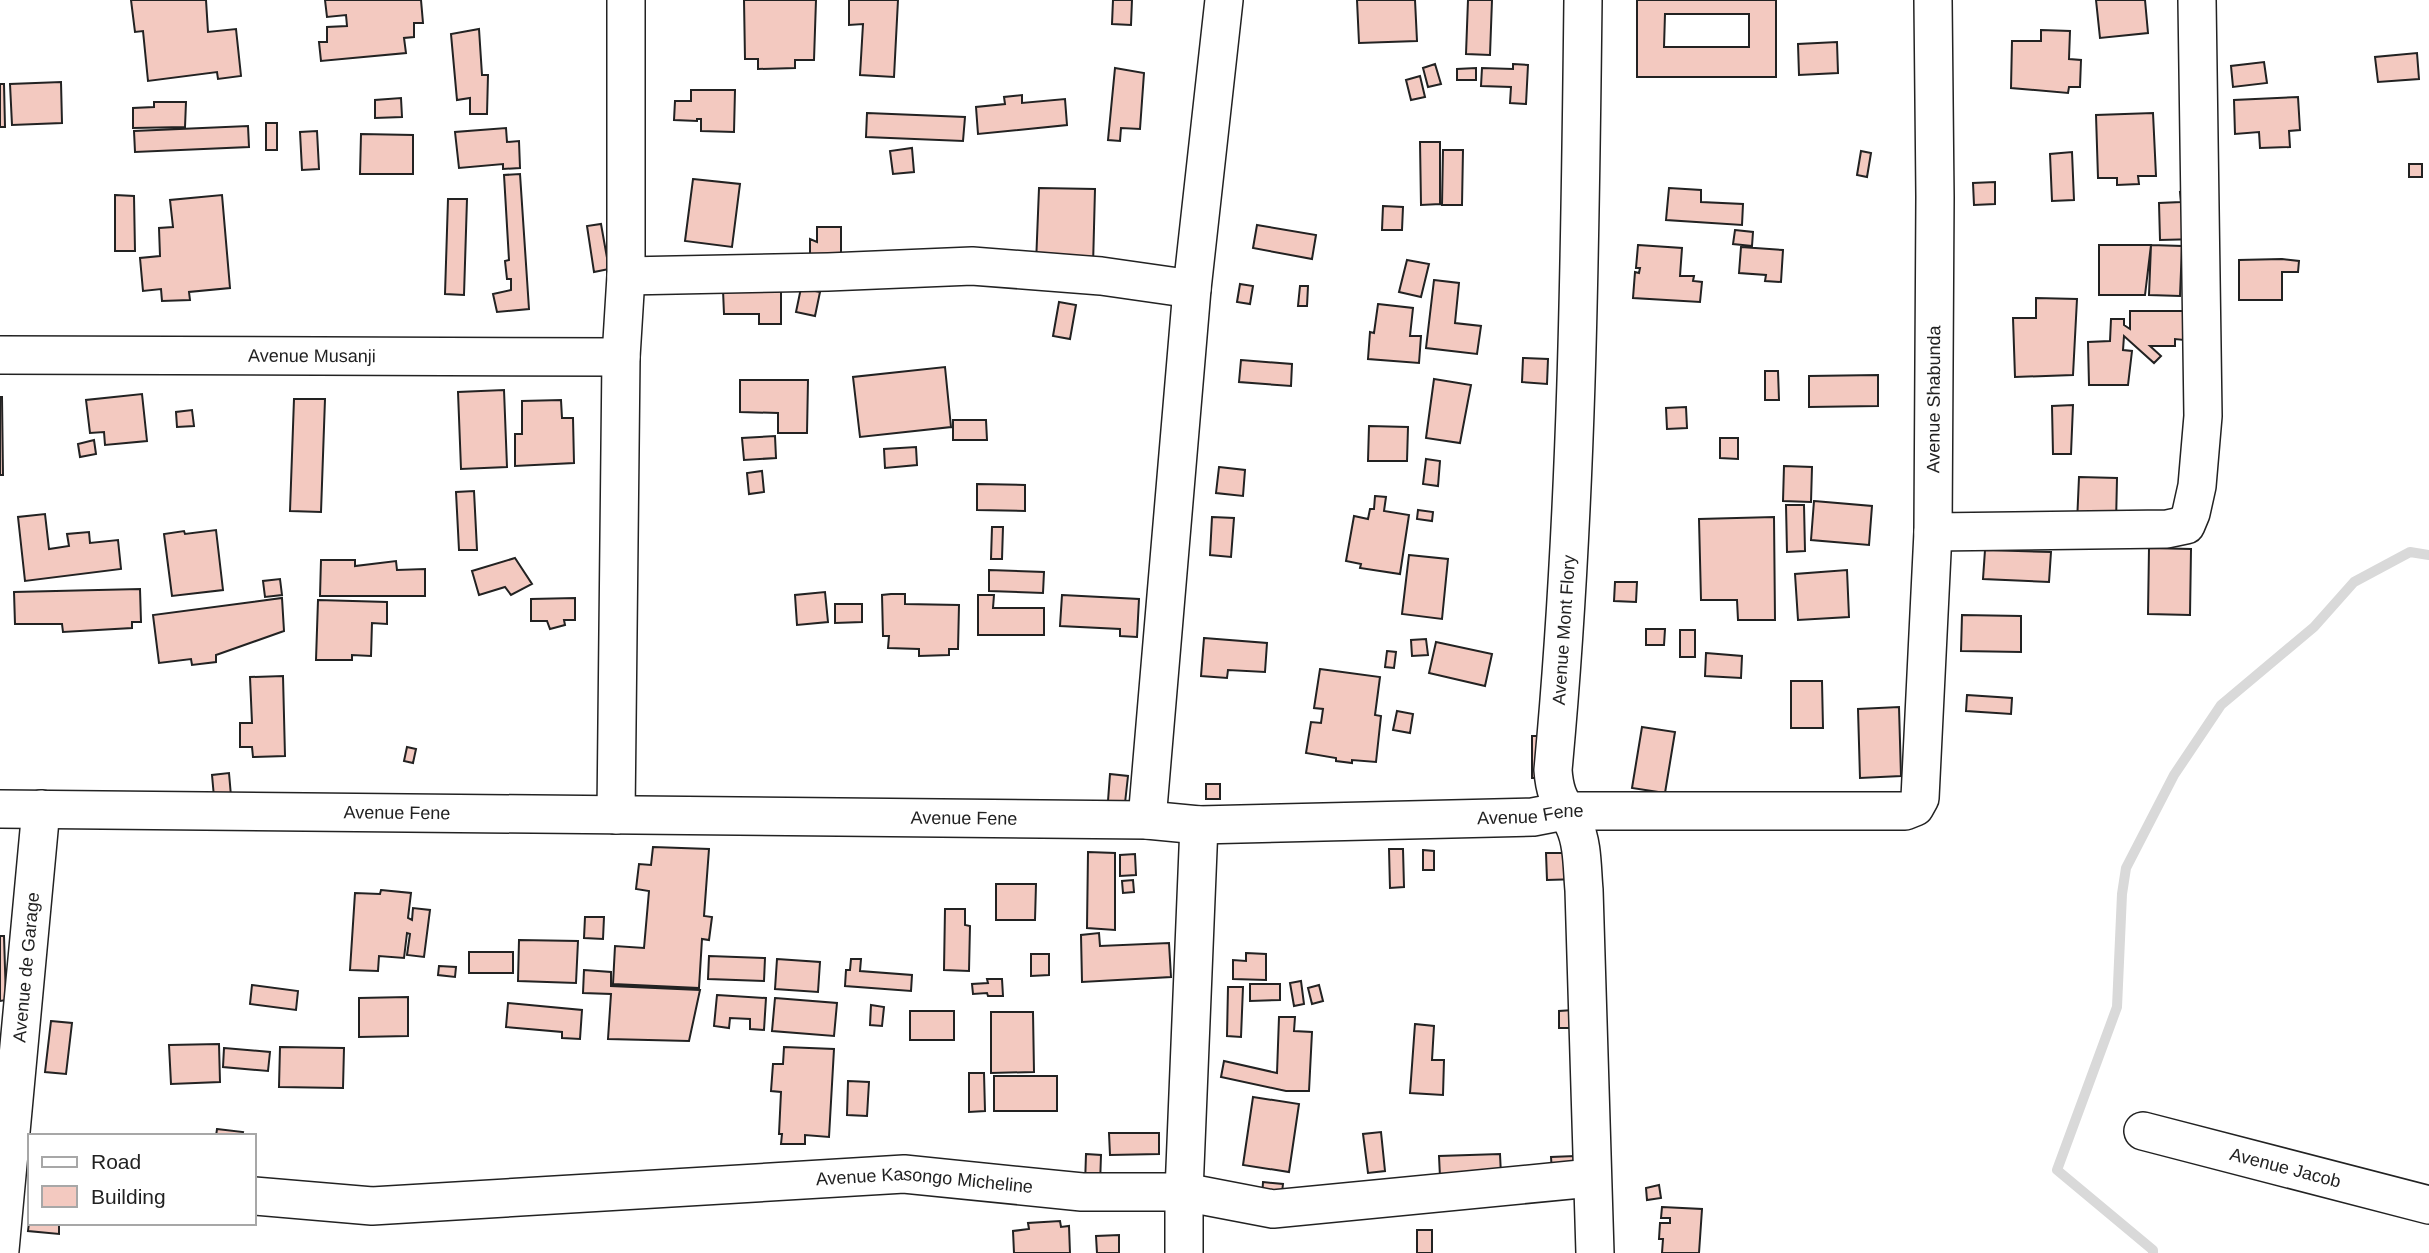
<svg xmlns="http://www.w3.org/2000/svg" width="2429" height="1253" font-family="Helvetica,sans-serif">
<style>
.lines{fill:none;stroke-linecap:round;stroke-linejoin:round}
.stream{stroke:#d9d9d9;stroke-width:10}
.building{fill:#f3c9c0;stroke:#222;stroke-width:2;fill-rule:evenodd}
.minor-casing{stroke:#222;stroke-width:40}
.minor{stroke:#fff;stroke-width:37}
.labels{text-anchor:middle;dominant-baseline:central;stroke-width:5;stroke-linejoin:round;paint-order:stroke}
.street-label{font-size:18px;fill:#222;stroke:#fff}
</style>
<rect width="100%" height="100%" fill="#fff"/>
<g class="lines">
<path class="stream" d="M2153,1253V1250L2057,1170L2117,1007L2122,894L2126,868L2174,775L2221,705L2314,627L2354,582L2410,552L2429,555"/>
</g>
<path class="building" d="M131,0H206L208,32L236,29L241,76L218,79L217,72L148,81L143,31L135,32Z
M325,0H421L423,23H414V37L404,38L406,53L321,61L319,42H327V27L347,26L346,15L327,17Z
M744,0H816L814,60H795V68L758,69V59H745Z
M849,0H898L894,77L860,75L863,24L849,25Z
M1113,0H1132L1131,25L1112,24Z
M1357,0H1415L1417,41L1359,43Z
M1468,0H1492L1490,55L1466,54Z
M1637,0H1776V77H1637ZM1665,14H1749V47H1664Z
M2096,0H2145L2148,33L2100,38Z
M479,29L482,75H488L487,114H470V98L457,100L451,34Z
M2041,30L2070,31L2069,59L2081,60L2080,87H2069L2068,93L2011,88L2012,41H2041Z
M1837,42L1838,73L1799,75L1798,44Z
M2417,53L2419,79L2378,82L2375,57Z
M2264,62L2267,83L2233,87L2231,66Z
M1435,64L1441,84L1428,87L1423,68Z
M1513,64L1528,65L1526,104L1510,103L1511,87L1481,86L1482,68L1513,69Z
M1115,68L1144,73L1140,129L1121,128L1120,141L1108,140Z
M1476,68V80H1457V69Z
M1420,76L1425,97L1411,100L1406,80Z
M61,82L62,123L12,125L10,84Z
M0,84H4L5,127H0Z
M691,90H735L734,132L701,131V119H697V121L674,120L675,101H691Z
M1022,95V103L1065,99L1067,125L978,134L976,107L1005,104L1004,97Z
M2298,97L2300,130L2289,131L2290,147L2260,148L2259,132L2235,134L2234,100Z
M401,98L402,117L375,118V100Z
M154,102H186L185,127L133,128V108L154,107Z
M867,113L965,117L963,141L866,137Z
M2153,113L2156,176H2138L2139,184L2117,185V178H2098L2096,115Z
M266,123H277V150H266Z
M248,126L249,147L135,152L134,131Z
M506,128L507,142L519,141L520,168L503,169V164L459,168L455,132Z
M317,131L319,169L302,170L300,132Z
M361,134L413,135V174H360Z
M1420,142H1440V204L1421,205Z
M912,148L914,172L893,174L890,151Z
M1443,150H1463L1462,205H1442Z
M1861,151L1871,153L1867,177L1857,175Z
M2072,152L2074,200L2052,201L2050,154Z
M2409,164H2422V177H2409Z
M520,174L529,309L497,312L493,294L511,290V279H507L505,261L509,260L504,175Z
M693,179L740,184L732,247L685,241Z
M1995,182V204L1974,205L1973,183Z
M1039,188L1095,189L1093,266L1036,264Z
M1669,188L1701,190V202L1743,204L1742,225L1666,220Z
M2197,191L2198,239L2160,240L2159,203L2181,202L2180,192Z
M115,195L134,196L135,251H115Z
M222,195L230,288L189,292L190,300L162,301L161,289L143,291L140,258L160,256L159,228L173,227L170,200Z
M448,199H467L464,295L445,294Z
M1383,206L1403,207L1402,230H1382Z
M601,224L609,269L594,272L587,226Z
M1257,225L1316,235L1312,259L1253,248Z
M817,227H841V264L810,262V239L817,242Z
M1735,230L1753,232L1752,246L1733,244Z
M1638,245L1682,248L1680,276H1694L1693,281L1702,282L1700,302L1633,298L1635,272L1639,273L1640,268H1636Z
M2099,245H2151L2145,295H2099Z
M2151,245L2182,246L2180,296L2149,295Z
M1741,247L1783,250L1781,282L1765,281L1766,275L1739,273Z
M2282,259L2299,261L2298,272H2282V300H2239V260Z
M1407,260L1429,264L1421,297L1399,292Z
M1434,280L1459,283L1455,323L1481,326L1477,354L1426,348Z
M1240,284L1253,286L1250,304L1237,302Z
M1300,286H1308L1307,306H1298Z
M801,288L820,292L815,316L796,312Z
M723,290H781V324H759V314H724Z
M2036,298L2077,299L2073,375L2015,377L2013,318H2036Z
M1059,302L1076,305L1070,339L1053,336Z
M1378,304L1413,308L1410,336H1421L1419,363L1368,359L1370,332L1374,333Z
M2130,311H2184V340L2175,339V346H2150L2161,356L2154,363L2124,336L2123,350L2132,351L2128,385H2089L2088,342L2110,341L2111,319H2124V325L2130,329Z
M1523,358L1548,359L1547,384L1522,382Z
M1241,360L1292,364L1291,386L1239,382Z
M945,367L951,427L860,437L853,377Z
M1765,371H1778L1779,400H1765Z
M1878,375V406L1809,407V376Z
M1434,379L1471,385L1460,443L1426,438Z
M740,380H808L807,433H778V413L740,412Z
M504,390L507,467L461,469L458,392Z
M142,394L147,441L105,445L104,432L90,433L86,400Z
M0,397H2L3,475H0Z
M294,399H325L321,512L290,511Z
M561,400L562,418H573L574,463L515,466V434H522V401Z
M2073,405L2071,454H2053L2052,406Z
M1686,407L1687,428L1667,429L1666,408Z
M192,410L194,426L177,427L176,412Z
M953,420H986L987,440H953Z
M1369,426L1408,427L1407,461H1368Z
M775,436L776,458L744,460L742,438Z
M1720,438H1738V459L1720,458Z
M94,440L96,454L80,457L78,444Z
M916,447L917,465L885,468L884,449Z
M1426,459L1440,461L1438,486L1423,484Z
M1784,466L1812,467L1811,502L1783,501Z
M1219,467L1245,470L1243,496L1216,493Z
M762,471L764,492L749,494L747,473Z
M2079,477L2117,478L2116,524L2077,523Z
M977,484L1025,485V511L977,510Z
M474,491L477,550H459L456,492Z
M1375,496L1386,497L1384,511L1409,515L1400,574L1360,568L1361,564L1346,561L1354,516L1368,519L1370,509H1374Z
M1814,501L1872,506L1869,545L1811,540Z
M1786,505H1804L1805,551L1787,552Z
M1418,510L1433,512L1432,521L1417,519Z
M45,514L49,549L69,546L67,534L89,532L90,543L118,540L121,569L25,581L18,517Z
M1212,517L1234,518L1231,557L1210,555Z
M1774,517L1775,620H1738L1737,600H1701L1699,519Z
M992,527H1003L1002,559H991Z
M216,530L223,590L172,596L164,534L184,531L185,534Z
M2149,548L2191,549L2190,615L2148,614Z
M1985,550L2051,552L2049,582L1983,579Z
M1409,555L1448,559L1442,619L1402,614Z
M515,558L532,584L511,595L505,587L479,595L472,571Z
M321,560H355V566L396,561L397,570L425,569V596H320Z
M989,570L1044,572L1043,593L989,591Z
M1847,570L1849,617L1798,620L1795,574Z
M280,579L282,595L265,597L263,581Z
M1615,582H1637L1636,602L1614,601Z
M140,589L141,622H132V628L63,632L62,624H15L14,592Z
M825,592L828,622L797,625L795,595Z
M891,594H905V604L959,605L958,649H949V655L919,656V649L888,648L889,636H883L882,595Z
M978,595H994L993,608H1044V635H978Z
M1062,595L1139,599L1137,637L1120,636V629L1060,626Z
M282,598L284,631L216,655V662L192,665L191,659L159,663L153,615Z
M575,598V620H564L565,625L550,629L547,621H531V599Z
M318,600L387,602V624L372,623L371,656L352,655V660H316Z
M835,604H862V622L835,623Z
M1962,615L2021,616V652L1961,651Z
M1646,629H1665L1664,645H1646Z
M1680,630H1695V657H1680Z
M1204,638L1267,643L1265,672L1228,670L1227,678L1201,676Z
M1426,639L1428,655L1412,656L1411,640Z
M1436,642L1492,654L1485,686L1429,673Z
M1387,651L1396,652L1394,668L1385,667Z
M1706,653L1742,656L1741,678L1705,676Z
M1320,669L1380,677L1375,715L1381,716L1376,762L1352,760V763L1336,761V758L1306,753L1311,722L1321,723L1323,709L1314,708Z
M283,676L285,756L253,757L252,747H240V723H252L250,677Z
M1791,681H1822L1823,728H1791Z
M1967,695L2012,698L2011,714L1966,711Z
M1899,707L1901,776L1860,778L1858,709Z
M1397,711L1413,714L1410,733L1393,730Z
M1642,727L1675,732L1665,793L1632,788Z
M1532,736H1550V778H1532Z
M407,747L416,749L413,763L404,761Z
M229,773L231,796L214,797L212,775Z
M1110,774L1128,776L1125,803L1108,801Z
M1206,784H1220V799H1206Z
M653,847L709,849L704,916L712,917L709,940L702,939L699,988L613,984L615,946L644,948L649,891L636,889L639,864L651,865Z
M1389,849H1403L1404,887L1390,888Z
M1423,850L1434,851V870H1423Z
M1088,852L1115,853V930L1087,928Z
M1546,853H1578L1579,879L1547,880Z
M1135,854L1136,875L1120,876V855Z
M1133,880L1134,892L1123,893L1122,881Z
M996,884H1036L1035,920H996Z
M381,890L411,893L408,918L412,920L413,908L430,910L424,957L407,955L410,934L407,933L404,958L379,956L378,971L350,970L355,893L380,894Z
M945,909H965V925L970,926L969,971L944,970Z
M585,917H604L603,939L584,938Z
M1099,933L1100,946L1169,943L1171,977L1082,982L1081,935Z
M0,936H4L6,1000L0,1001Z
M519,940L578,941L576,983L518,981Z
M469,952H513V973H469Z
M1246,953L1266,954V980L1233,979V960L1246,961Z
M1031,954H1049V975L1031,976Z
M709,956L765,958L764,981L708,979Z
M777,959L820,962L818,992L775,989Z
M851,959H861L860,971L912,975L911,991L845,986L846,970H850Z
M439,966L456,967L455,977L438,975Z
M584,970L611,972V986L700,990L689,1041L608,1039L611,994L583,993Z
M987,979H1002L1003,996H988L987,993L973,994L972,984L988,983Z
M1301,981L1304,1004L1294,1006L1290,983Z
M1250,984H1280V1000L1250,1001Z
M252,985L298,991L296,1010L250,1004Z
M1319,985L1323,1001L1312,1004L1308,988Z
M1228,987H1243L1241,1037L1227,1036Z
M717,995L766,998L764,1030L750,1029V1019L730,1018L729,1028L714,1026Z
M408,997V1036L359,1037V998Z
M775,998L837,1003L834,1036L772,1031Z
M508,1003L582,1010L580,1039L562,1038V1032L506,1027Z
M871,1005L884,1007L882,1026L870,1025Z
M1573,1010L1574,1028H1559V1011Z
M910,1011H954V1040H910Z
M991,1012H1033L1034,1072L991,1073Z
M1279,1017H1295L1294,1031L1312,1032L1309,1091H1286L1221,1077L1224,1061L1277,1073Z
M51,1021L72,1023L66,1074L45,1072Z
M1415,1024L1434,1026L1432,1060H1444L1443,1095L1410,1093Z
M219,1044L220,1082L171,1084L169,1045Z
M280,1047L344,1048L343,1088L279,1087Z
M784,1047L834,1049L829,1137L805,1135V1144H781L782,1134H779L781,1092L771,1091L773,1064H783Z
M224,1048L270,1052L268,1071L223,1067Z
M969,1073H984L985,1111L969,1112Z
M994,1076H1057V1111H994Z
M848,1081L869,1082L867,1116L847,1115Z
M1253,1097L1299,1104L1289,1172L1243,1165Z
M217,1129L243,1132L242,1136H216Z
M1381,1132L1385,1171L1368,1173L1363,1134Z
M1109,1133H1159V1154L1110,1155Z
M1086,1154L1101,1155L1100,1185H1085Z
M1500,1154L1501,1175L1440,1177L1439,1156Z
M1575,1156L1576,1171L1552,1172L1551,1157Z
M1263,1182L1283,1184L1281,1201L1262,1199Z
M1659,1185L1661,1198L1647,1200L1646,1188Z
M1662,1207L1702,1209L1699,1253H1662L1663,1239H1659L1660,1223H1670V1218H1661Z
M30,1214V1223H59V1234L28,1231Z
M1060,1221L1061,1227L1069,1226L1070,1253H1014L1013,1231L1029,1229L1028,1223Z
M1417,1230H1432V1253H1417Z
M1119,1235V1253H1097L1096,1236Z"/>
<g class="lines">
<defs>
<g id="minor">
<path d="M1583,0C1580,257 1577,514 1553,770C1555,798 1562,802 1574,825C1583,844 1582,869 1584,890L1595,1253"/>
<path d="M626,276L828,272L972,266L1101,276L1192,289"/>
<path id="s1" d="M0,355L621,357"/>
<path d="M1933,532L2167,529L2186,525L2191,513L2197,486L2203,416L2197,0"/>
<path id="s2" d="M0,809L1147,820L1199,825L1533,817L1564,811H1905L1915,807L1920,798L1933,532L1935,197L1933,0"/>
<path d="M616,815L621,357L626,276V0"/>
<path d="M1147,820L1192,289L1224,0"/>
<path id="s3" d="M2143,1131L2429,1205"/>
<path id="s4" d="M254,1196L372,1206L904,1174L1082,1192H1184L1273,1209L1591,1178"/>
<path id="s5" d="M0,1250L41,809"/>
<path d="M1184,1253V1192L1199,825"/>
</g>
</defs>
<use href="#minor" class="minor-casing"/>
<use href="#minor" class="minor"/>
</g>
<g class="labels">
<g class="street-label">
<text stroke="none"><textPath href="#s1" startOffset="312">Avenue Musanji</textPath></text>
<text stroke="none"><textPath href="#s2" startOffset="2326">Avenue Shabunda</textPath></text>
<text transform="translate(1564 630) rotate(-86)">Avenue Mont Flory</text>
<text stroke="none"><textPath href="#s2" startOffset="397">Avenue Fene</textPath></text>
<text stroke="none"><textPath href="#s2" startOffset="1531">Avenue Fene</textPath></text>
<text stroke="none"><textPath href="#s2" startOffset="964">Avenue Fene</textPath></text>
<text stroke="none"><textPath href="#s5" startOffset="284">Avenue de Garage</textPath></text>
<text stroke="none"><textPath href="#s3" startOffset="147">Avenue Jacob</textPath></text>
<text stroke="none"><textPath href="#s4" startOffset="672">Avenue Kasongo Micheline</textPath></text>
</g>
</g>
<rect x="28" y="1134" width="228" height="91" fill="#ffffff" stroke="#a7a7a7" stroke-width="2"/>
<rect x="42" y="1157" width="35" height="10" fill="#ffffff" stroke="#a7a7a7" stroke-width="2"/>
<text x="91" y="1169" font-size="21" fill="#222222">Road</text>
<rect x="42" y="1186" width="35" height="21" fill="#f3c9c0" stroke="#a7a7a7" stroke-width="2"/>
<text x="91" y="1204" font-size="21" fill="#222222">Building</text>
</svg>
